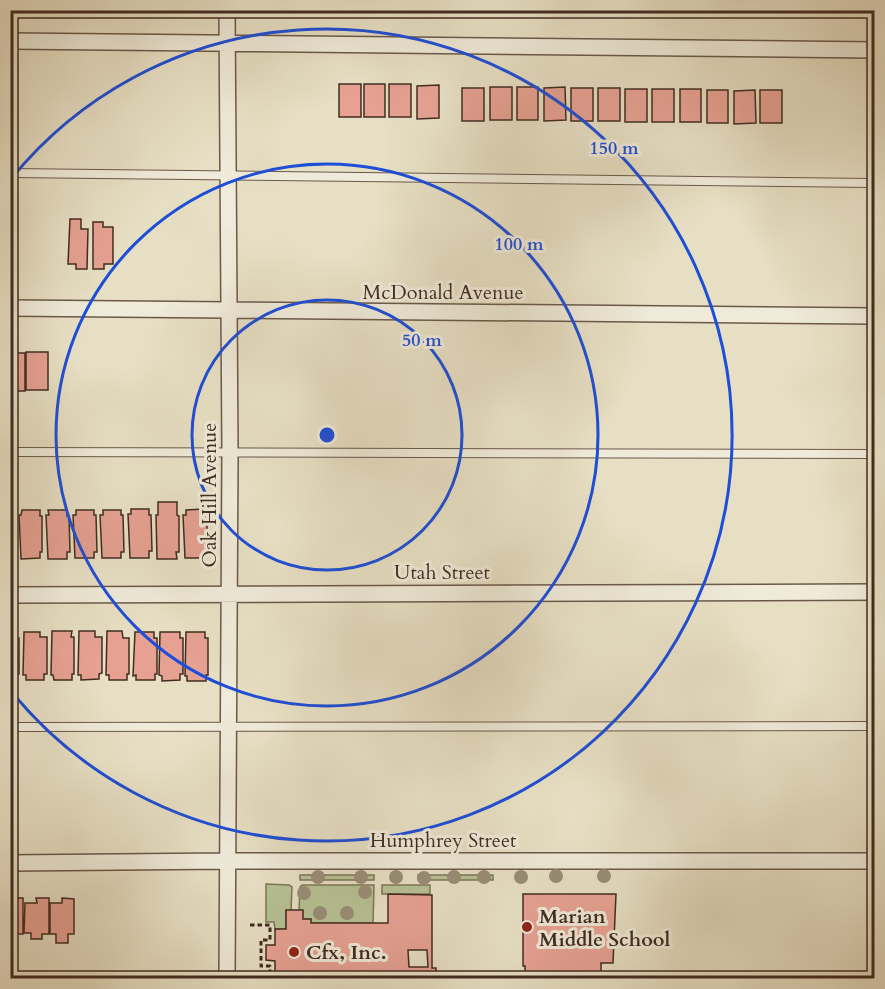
<svg xmlns="http://www.w3.org/2000/svg" width="885" height="989" font-family="Cardo,serif">
<style>
.green{fill:#b6c194;stroke:#7c765a;stroke-width:1.5}
.building{fill:#e6a193;stroke:#412c20;stroke-width:1.5;fill-rule:evenodd}
.lines{fill:none;stroke-linecap:round;stroke-linejoin:round}
.lane-casing{stroke:#6a5949;stroke-width:10}
.street-casing{stroke:#6a5949;stroke-width:18}
.path{stroke:#412c20;stroke-width:3;stroke-dasharray:4.5 3;stroke-linecap:butt}
.lane{stroke:#efead9;stroke-width:8}
.street{stroke:#efead9;stroke-width:15}
.tree{fill:#988d76}
.ring{fill:none;stroke:#1d4ed8;stroke-width:3}
.poi-dot{fill:#8f2418;stroke:#efead9;stroke-width:2}
.labels{text-anchor:middle;dominant-baseline:central;stroke-width:6;stroke-linejoin:round;paint-order:stroke}
.street-label{font-size:20px;fill:#412c20;stroke:#efead9}
.poi-label{font-size:20px;font-weight:bold;fill:#412c20;stroke:#efead9;text-anchor:start}
.centre{fill:#1d4ed8;stroke:#efead9;stroke-width:3}
.ring-label{font-size:18px;text-anchor:middle;font-weight:bold;fill:#1d4ed8;stroke:#efead9;stroke-width:6;stroke-linejoin:round;paint-order:stroke}
</style>
<rect width="100%" height="100%" fill="#e7dfc4"/>
<filter id="stains"><feTurbulence type="fractalNoise" baseFrequency=".00333" numOctaves="4"/><feColorMatrix values="0 0 0 0 .2 0 0 0 0 .09 0 0 0 0 .02 0 0 0 .5 -.17"/></filter>
<radialGradient id="worn" r=".72"><stop offset=".6" stop-color="#630" stop-opacity="0"/><stop offset="1" stop-color="#630" stop-opacity=".3"/></radialGradient>
<path class="green" d="M300,875H374V880H300Z
M418,875H493V880H418Z
M266,884L289,885L292,887L291,911H286V929H275L274,922H266Z
M302,885H374L373,923H311V919H303L299,911L300,887Z
M382,885H430V894H382Z"/>
<path class="building" d="M339,84H361V117H339Z
M364,84H385V117H364Z
M389,84H411V117H389Z
M439,85V118L417,119V86Z
M490,87H512V120H490Z
M517,87H538V120H517Z
M565,87L566,120L544,121V88Z
M462,88H484V121H462Z
M571,88H593V121H571Z
M598,88H620V121H598Z
M625,89H647V122H625Z
M652,89H674V122H652Z
M680,89H701V122H680Z
M707,90H728V123H707Z
M755,90L756,123L734,124V91Z
M760,90H782V123H760Z
M70,219H81V229H88L87,269H76V264H68Z
M93,222H103V227H113V264H104V269H93Z
M10,226H13V263H10Z
M26,352H48V390H26Z
M10,353H25V391H10Z
M158,502H177V515L179,516V552H176L177,559H157L156,515H158Z
M131,509H149V515H151L152,551H149V558H130L128,514H131Z
M204,509V515H207V551L205,552V558H185L183,515H186V510Z
M10,510H13V516H15V552H13V558H10Z
M22,510H40V516H42V552H40V558L21,559L19,515H21Z
M48,510H67V516H69L70,552H67V559H48L46,515H49Z
M76,510H94V515H96L97,552H94V558H75L73,515H76Z
M103,510H121V515H123L124,552H121V558H102L100,515H103Z
M52,631H72L71,637H74V674H72V680H54L53,675H51Z
M79,631H95V637H102V673L99,674V679L81,680V675H78Z
M107,631H122L123,638H129V674H127V680H109V675H106Z
M10,632H17V638H19V674L17,675V681H10Z
M24,632H40V637H47V674H44V680H26V675H23Z
M135,632H154V638H157V674H155V680H136V675L133,676Z
M160,632H180V638H183V674H180V680L162,681V676L159,675Z
M186,632H205V638H208V675H206V681H187V676H185Z
M388,894L432,895V968H436V978H279V976H275V961L266,960V945H275V929H286V910H303V919H311V923H388ZM408,950H427L428,967H409Z
M523,894H616L613,963H601V978H525V966H523Z
M11,898H23V934H16V939H10Z
M36,898H49V934H42V939H31V933H24L25,903H37Z
M62,898L74,899V934H68V943H56V934H50V903H62Z"/>
<g class="lines">
<defs>
<path id="lane" d="M10,173L874,183
M10,452L874,454
M10,727L874,726"/>
<path id="street" d="M10,41L874,50
M10,308L874,316
M10,595L874,592
M10,863L227,861H874
M227,978L230,453L227,10"/>
</defs>
<use href="#lane" class="lane-casing"/>
<use href="#street" class="street-casing"/>
<path class="path" d="M250,925H270V940H261V966H270V978"/>
<use href="#lane" class="lane"/>
<use href="#street" class="street"/>
</g>
<g class="tree">
<circle cx="556" cy="876" r="7"/>
<circle cx="604" cy="876" r="7"/>
<circle cx="318" cy="877" r="7"/>
<circle cx="361" cy="877" r="7"/>
<circle cx="396" cy="877" r="7"/>
<circle cx="454" cy="877" r="7"/>
<circle cx="484" cy="877" r="7"/>
<circle cx="521" cy="877" r="7"/>
<circle cx="424" cy="878" r="7"/>
<circle cx="365" cy="892" r="7"/>
<circle cx="304" cy="893" r="7"/>
<circle cx="320" cy="913" r="7"/>
<circle cx="347" cy="913" r="7"/>
</g>
<g class="ring">
<circle cx="327" cy="435" r="135"/>
<circle cx="327" cy="435" r="271"/>
<path d="M11 179A406 406 0 1 1 11 691"/>
</g>
<g class="poi-dot">
<circle cx="527" cy="927" r="6"/>
<circle cx="294" cy="952" r="6"/>
</g>
<g class="labels">
<g class="street-label">
<text x="443" y="292">McDonald Avenue</text>
<text transform="translate(209 495) rotate(-90)">Oak Hill Avenue</text>
<text x="442" y="572">Utah Street</text>
<text x="443" y="840">Humphrey Street</text>
</g>
<g class="poi-label">
<text x="539" y="916">Marian<tspan x="539" dy="23">Middle School</tspan></text>
<text x="306" y="952">Cfx, Inc.</text>
</g>
</g>
<circle cx="327" cy="435" r="9" class="centre"/>
<g class="ring-label">
<text x="614" y="154">150 m</text>
<text x="519" y="250">100 m</text>
<text x="422" y="346">50 m</text>
</g>
<rect width="885" height="989" fill="none" stroke="#e7dfc4" stroke-width="36"/>
<rect x="12" y="12" width="861" height="965" fill="none" stroke="#412c20" stroke-width="3"/>
<rect x="18" y="18" width="849" height="953" fill="none" stroke="#412c20" stroke-width="1.5"/>
<rect width="100%" height="100%" filter="url(#stains)"/>
<rect width="100%" height="100%" fill="url(#worn)"/>
</svg>
